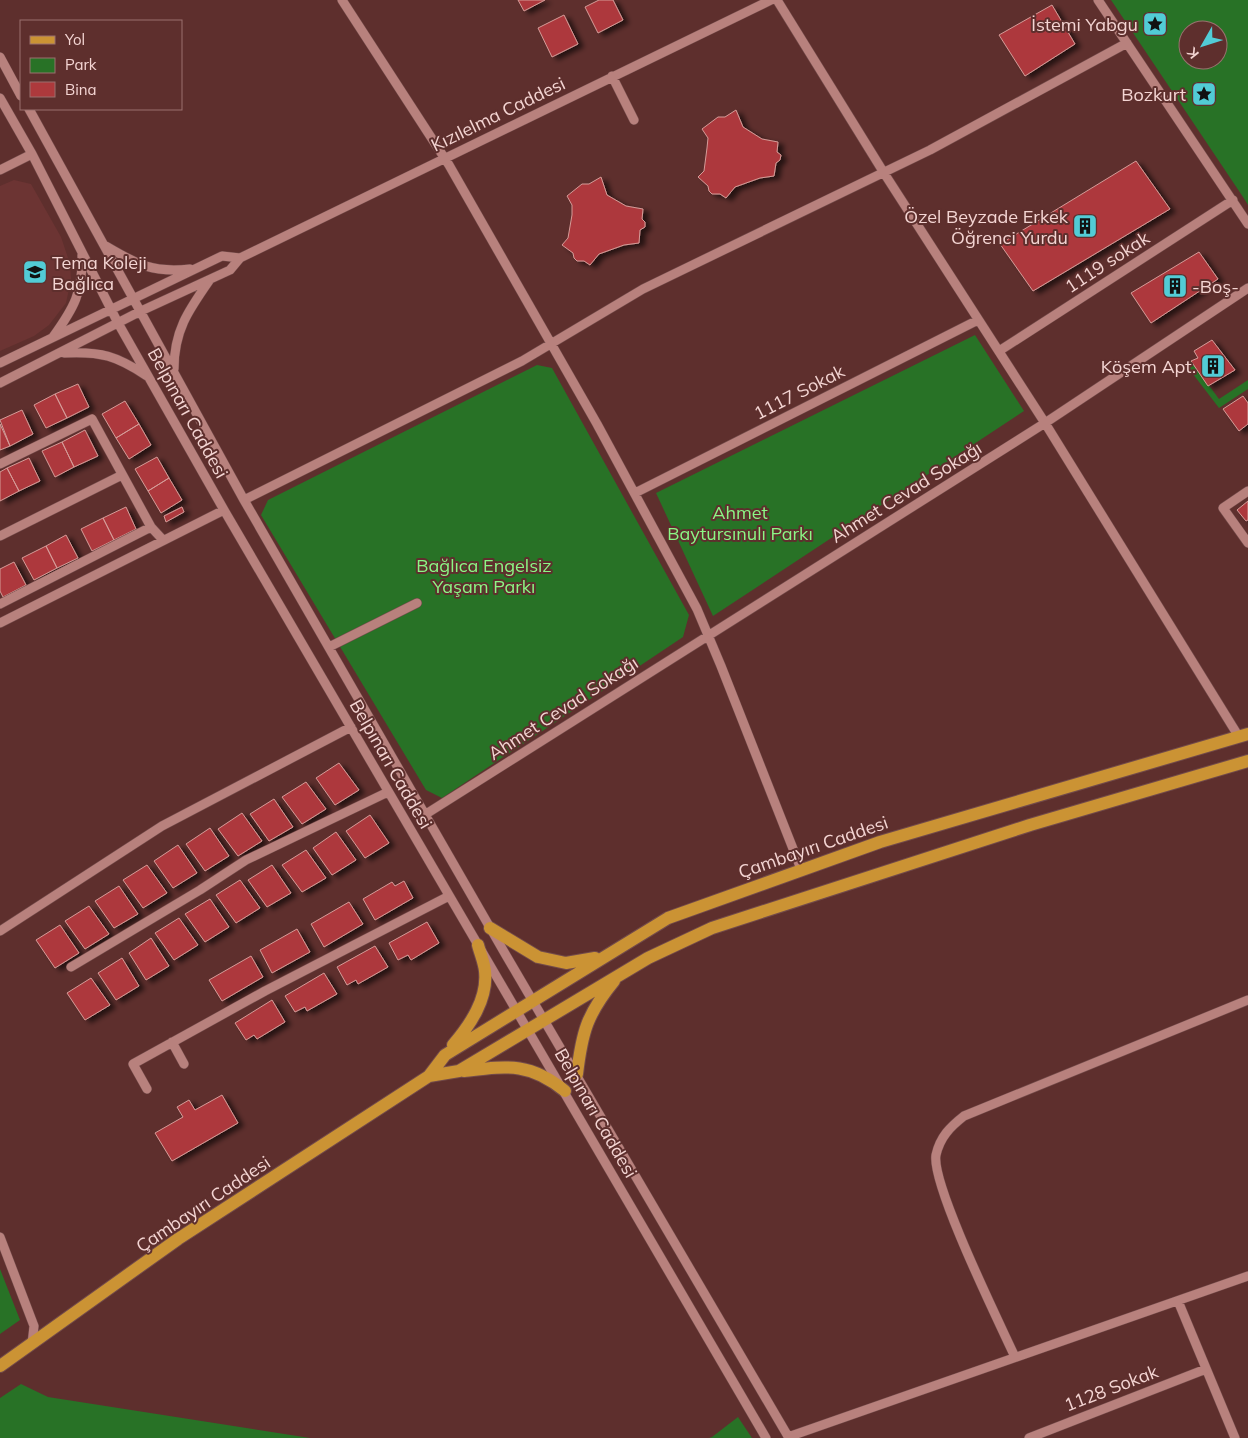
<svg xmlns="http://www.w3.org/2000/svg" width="1248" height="1438" font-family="Mulish,sans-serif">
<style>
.built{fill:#6c3433}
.green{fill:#287226;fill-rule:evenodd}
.building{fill:#ad393c;stroke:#d59b98;filter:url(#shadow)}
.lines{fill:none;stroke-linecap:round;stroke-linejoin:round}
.minor-casing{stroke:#734b4a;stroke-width:10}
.major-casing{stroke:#734b4a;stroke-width:14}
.minor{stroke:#b8817d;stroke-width:9}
.major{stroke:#cb9334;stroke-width:12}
.labels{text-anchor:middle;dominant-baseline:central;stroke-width:4;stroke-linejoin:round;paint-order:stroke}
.poi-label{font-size:18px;fill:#f4d5d3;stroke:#5e2f2d;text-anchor:end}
.street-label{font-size:18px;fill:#f4d5d3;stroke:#5e2f2d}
.park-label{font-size:18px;fill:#8bf785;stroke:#5e2f2d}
</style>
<defs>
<filter id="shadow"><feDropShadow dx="5.5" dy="3" stdDeviation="2.5" flood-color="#0009"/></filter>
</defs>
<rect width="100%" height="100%" fill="#5e2f2d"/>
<path class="built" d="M14,180L31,184L61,237L70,264L71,280L66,303L49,325L34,336L0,351V186Z"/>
<path class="green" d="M1111,0H1248V205L1243,197ZM1188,30H1218V60H1188Z
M975,335L1024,411L713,616L656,493Z
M1191,361L1219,399L1248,380V389L1219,408L1186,365Z
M537,365L552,368L689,615L683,637L442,798L426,790L261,515L268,500Z
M0,1269L20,1320L0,1334Z
M21,1384L48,1397L310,1438H0V1398Z
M738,1417L752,1438H709L712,1437Z"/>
<path class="building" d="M518,0H545L524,11Z
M599,0H613L623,20L598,33L585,7Z
M1052,5L1075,44L1025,76L999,35Z
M564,15L578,44L552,57L538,28Z
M736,110L743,127L762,139L778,142L777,152L781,155L780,160L776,163L774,176L760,178L735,187L726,198L720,194H712L709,191L708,186L698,177L704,171L707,148L708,138L702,129L718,117H725Z
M1136,161L1170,209L1033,291L1000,244Z
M601,177L607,195L626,206L643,209L642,219L645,222V227L640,230L639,243L624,245L599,254L590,265L584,261H577L574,258L573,253L562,245L568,238L572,215V205L567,196L582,184H589Z
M1199,252L1218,279L1151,323L1131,293Z
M1212,340L1235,370L1208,386L1191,361L1198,358L1194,351Z
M78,384L89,407L67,418L55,394Z
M55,394L67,418L46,428L34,405Z
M1243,396L1248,403V424L1239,431L1223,409Z
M125,401L139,424L116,438L102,414Z
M22,410L33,434L10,446L0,420Z
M0,424L10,446L0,450Z
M139,424L151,445L129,459L116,438Z
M85,430L98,456L74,467L62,442Z
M62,442L74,467L55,477L42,451Z
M157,457L169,478L148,491L135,469Z
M29,458L40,481L19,491L7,468Z
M7,468L19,491L0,501V472Z
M169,478L182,500L161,513L148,491Z
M1248,501V520L1246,521L1237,510Z
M126,507L136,529L114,540L103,518Z
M182,507L184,512L166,522L164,516Z
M103,518L114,540L92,551L81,529Z
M66,535L78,558L57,568L46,546Z
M46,546L57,568L34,580L22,558Z
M14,562L26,585L3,597L0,591V569Z
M339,763L359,790L335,805L316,778Z
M306,782L326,809L302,824L282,797Z
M274,799L293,827L269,841L250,814Z
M242,813L262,841L238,856L218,829Z
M370,815L389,843L365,858L346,831Z
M210,828L229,856L205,871L186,844Z
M336,832L356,860L332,875L313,848Z
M178,845L197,873L173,888L154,861Z
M306,850L326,878L302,892L282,865Z
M147,865L167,893L143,908L123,880Z
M272,865L291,893L267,907L248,880Z
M240,880L260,908L236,923L216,895Z
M404,881L413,898L375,920L363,899L392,882L395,886Z
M119,886L138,914L114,928L95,901Z
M210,899L229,927L205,942L185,914Z
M349,902L363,924L324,947L311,924Z
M89,906L109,934L85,949L65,921Z
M179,918L198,945L174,960L155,933Z
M427,922L439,943L411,960L408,955L398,960L389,943Z
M60,925L79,953L55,968L36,940Z
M297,929L310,952L272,973L260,950Z
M151,938L169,966L146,980L129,953Z
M375,946L388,967L358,984L356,980L347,985L337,967Z
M251,956L263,977L222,1001L209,980Z
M122,958L139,986L116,1000L98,973Z
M324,973L337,994L307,1011L305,1007L295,1012L285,996Z
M91,978L110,1005L85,1020L67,993Z
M272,1000L285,1022L257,1039L254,1035L246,1040L235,1023Z
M222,1095L238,1123L172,1161L155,1133L183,1117L177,1107L189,1100L195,1110Z"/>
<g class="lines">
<defs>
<path id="minor" d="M342,0L449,165L597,424L697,609L721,666L801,869
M777,0L884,173L1045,423L1239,737
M1098,0L1248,224
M0,57L21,96
M612,76L634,120
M0,98L32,154L118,323L224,510L766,1438
M29,109L244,500L507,957L789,1438
M0,170L32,154
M106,246C138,265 153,273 190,269
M53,337C74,308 83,292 82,255
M999,351L1233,200
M64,353C101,351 117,356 147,376
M0,363L222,256L240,258
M174,369C174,331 188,311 209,281
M0,383L141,311L230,270L240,258L771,0
M0,464L92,419L151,527L163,540
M1248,491L1223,508L1248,543
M635,493L978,320
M244,500L522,361L643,289L930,150L1127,43
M0,536L122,475
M0,604L151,527
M0,623L224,510
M329,647L417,603
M426,814L1045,423L1248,288
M0,931L162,826L351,727
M71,967L200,890L246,860L388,792
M172,1042L184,1064
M147,1089L133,1064L265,991L449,896
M0,1237L34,1326L32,1344
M1178,1301L1235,1438
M1015,1357C999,1322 931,1184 936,1155C940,1137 950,1127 964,1116L1248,1000
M788,1437L1248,1276
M1029,1438L1206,1369"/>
<path id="major" d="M490,928L538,957L566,963L595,958
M453,1045C470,1025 488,999 485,971C484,962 480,953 478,945
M464,1071C507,1066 530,1062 565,1091
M577,1074C582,1032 587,1014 614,981
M429,1076L459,1071L648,958L712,928L1030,825L1248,761
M0,1366L178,1239L429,1076L445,1055L668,918L880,842L1248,734"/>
</defs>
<use href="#minor" class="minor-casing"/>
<use href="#major" class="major-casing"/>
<use href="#minor" class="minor"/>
<use href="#major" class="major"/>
</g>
<defs>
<symbol id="sight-square" viewBox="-11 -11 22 22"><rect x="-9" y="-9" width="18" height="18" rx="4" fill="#52ccd6" stroke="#5e2f2d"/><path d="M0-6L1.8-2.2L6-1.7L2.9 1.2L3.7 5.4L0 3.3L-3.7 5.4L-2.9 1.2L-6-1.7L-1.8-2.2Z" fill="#111"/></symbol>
<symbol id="building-square" viewBox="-11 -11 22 22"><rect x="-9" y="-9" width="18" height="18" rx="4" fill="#52ccd6" stroke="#5e2f2d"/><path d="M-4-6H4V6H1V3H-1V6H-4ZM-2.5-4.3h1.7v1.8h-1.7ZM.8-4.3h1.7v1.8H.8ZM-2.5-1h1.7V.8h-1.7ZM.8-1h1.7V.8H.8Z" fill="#111"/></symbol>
<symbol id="school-square" viewBox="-11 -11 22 22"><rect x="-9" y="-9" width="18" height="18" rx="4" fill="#52ccd6" stroke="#5e2f2d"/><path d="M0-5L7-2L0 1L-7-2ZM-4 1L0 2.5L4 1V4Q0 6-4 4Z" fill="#111"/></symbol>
</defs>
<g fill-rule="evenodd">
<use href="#sight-square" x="1141" y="10" width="28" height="28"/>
<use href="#sight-square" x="1190" y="80" width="28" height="28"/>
<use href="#building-square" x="1071" y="212" width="28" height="28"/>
<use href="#school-square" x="21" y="258" width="28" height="28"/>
<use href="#building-square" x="1161" y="272" width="28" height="28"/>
<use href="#building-square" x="1199" y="352" width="28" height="28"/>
</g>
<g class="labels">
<g class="poi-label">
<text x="1138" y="24">İstemi Yabgu</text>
<text x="1186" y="94">Bozkurt</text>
<text x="1068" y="216">Özel Beyzade Erkek<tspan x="1068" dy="21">Öğrenci Yurdu</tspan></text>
<text x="52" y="262" text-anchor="start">Tema Koleji<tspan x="52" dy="21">Bağlıca</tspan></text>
<text x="1192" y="286" text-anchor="start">-Boş-</text>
<text x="1196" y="366">Köşem Apt.</text>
</g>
<g class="street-label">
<text transform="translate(498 114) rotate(-26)">Kızılelma Caddesi</text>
<text transform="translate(1107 262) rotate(-33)">1119 sokak</text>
<text transform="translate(799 392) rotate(-27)">1117 Sokak</text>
<text transform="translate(188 413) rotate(61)">Belpınarı Caddesi</text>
<text transform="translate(906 492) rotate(-32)">Ahmet Cevad Sokağı</text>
<text transform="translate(563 708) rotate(-33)">Ahmet Cevad Sokağı</text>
<text transform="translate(391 764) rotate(60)">Belpınarı Caddesi</text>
<text transform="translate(813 847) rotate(-19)">Çambayırı Caddesi</text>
<text transform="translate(596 1113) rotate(60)">Belpınarı Caddesi</text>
<text transform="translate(203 1204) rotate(-34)">Çambayırı Caddesi</text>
<text transform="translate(1111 1388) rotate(-21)">1128 Sokak</text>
</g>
<g class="park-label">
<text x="740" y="512">Ahmet<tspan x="740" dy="21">Baytursınulı Parkı</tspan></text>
<text x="484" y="565">Bağlıca Engelsiz<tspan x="484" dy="21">Yaşam Parkı</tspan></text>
</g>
</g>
<rect x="20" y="20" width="162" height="90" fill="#5e2f2d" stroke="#9a716f"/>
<rect x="30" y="36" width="25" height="8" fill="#cb9334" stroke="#9a716f"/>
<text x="65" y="45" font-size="15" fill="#f4d5d3">Yol</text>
<rect x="30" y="58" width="25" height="15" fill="#287226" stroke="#9a716f"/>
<text x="65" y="70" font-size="15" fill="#f4d5d3">Park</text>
<rect x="30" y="82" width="25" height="15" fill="#ad393c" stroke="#9a716f"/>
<text x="65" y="95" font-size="15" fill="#f4d5d3">Bina</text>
<g transform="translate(1203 45) rotate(231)"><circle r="24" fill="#5e2f2d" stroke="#9a716f"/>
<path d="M0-4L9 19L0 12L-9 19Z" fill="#52ccd6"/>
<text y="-8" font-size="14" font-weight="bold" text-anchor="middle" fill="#f4d5d3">K</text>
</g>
</svg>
